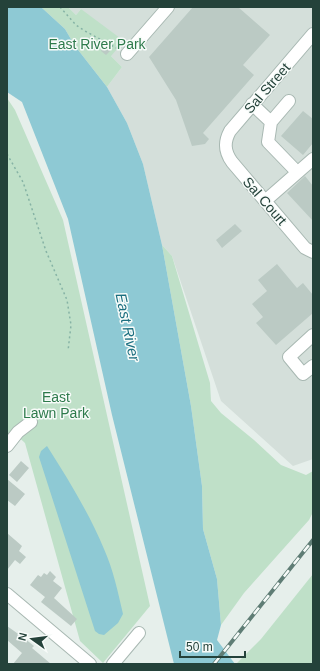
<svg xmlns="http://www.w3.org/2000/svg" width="320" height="671" font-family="Helvetica,sans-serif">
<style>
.built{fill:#d4dfda}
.green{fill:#bfe0c8}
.water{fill:#8ec9d4}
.building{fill:#bbcac4}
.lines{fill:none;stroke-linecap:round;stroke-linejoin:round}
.minor-casing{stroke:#a8b8b2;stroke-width:14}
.path{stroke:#86b3a5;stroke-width:1.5;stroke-dasharray:2 3;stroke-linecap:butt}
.minor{stroke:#fff;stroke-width:12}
.rail-casing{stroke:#5f7d75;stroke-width:4}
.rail{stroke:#f7fbf9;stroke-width:2.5;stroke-dasharray:8;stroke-linecap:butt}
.labels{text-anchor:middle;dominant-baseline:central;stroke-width:3;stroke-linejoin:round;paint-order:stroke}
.park-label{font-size:14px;fill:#2d7a4b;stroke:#f7fbf9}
.street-label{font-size:14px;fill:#24423a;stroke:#f7fbf9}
.water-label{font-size:15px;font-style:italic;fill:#1c6f80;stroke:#f7fbf9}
</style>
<rect width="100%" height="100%" fill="#e6efeb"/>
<path class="built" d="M68,7H313V459L293,466L221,401L172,256L162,245L143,164L127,123L107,87L122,67L111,56L81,9L76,15Z"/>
<path class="green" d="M41,7H68L76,15L81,9L124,41L111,56L122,67L107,87L75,46L65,29Z
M7,98L15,110L63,220L150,606L103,663L80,641L25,443L13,432L7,439Z
M162,245L172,256L210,383L211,401L221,413L254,440L281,465L306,475L313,471V512L309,520L244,593L221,625L217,579L203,529L202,486L191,406Z
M313,574V664H236L261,639Z"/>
<path class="water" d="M7,7H41L65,29L75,46L107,87L127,123L143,164L162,245L191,406L202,486L203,529L217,579L221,625L217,640L235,664H174L112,415L68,219L22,102L7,92Z
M47,446C68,479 89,513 104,549C113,569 118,592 123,614L118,623L104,635L99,634L95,631L39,457L41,451Z"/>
<path class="building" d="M193,7H238L270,35L243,65L254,75L203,133L209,139L205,144L192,146L176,100L149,57Z
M105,45L111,50L106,55L101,51Z
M303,111L313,119V143L303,155L281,136Z
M305,176L313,186V221L287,193Z
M235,224L242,231L222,248L216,240Z
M277,264L297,288L303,283L313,295V313L276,345L256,323L263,317L252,304L267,291L258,280Z
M21,461L29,468L17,482L9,475Z
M7,479L25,494L15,506L7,500Z
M7,533L22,546L19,551L26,557L20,564L15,560L7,570Z
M50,571L56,577L53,581L62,588L54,598L77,619L71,626L41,602L45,597L30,585L38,575L41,577L44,573L47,575Z
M7,626L24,638L34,646L32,648L51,664H13L22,653L7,640Z"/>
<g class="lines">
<defs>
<path id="minor" d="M313,34L230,131C224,142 224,151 232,162L305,248L313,252
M127,54L168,7
M252,104L271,122L268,142L297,172
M271,122L289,101
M265,201L313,159
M313,335L289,357L303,374L313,366
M7,446L18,432L31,422
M7,594L90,664
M113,664L139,633"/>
</defs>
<use href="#minor" class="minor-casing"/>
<path class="path" d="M60,7L76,25L85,31L118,49
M116,48L123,41
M7,154L23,182L46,251L67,300L71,325L68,351"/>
<use href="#minor" class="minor"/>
<defs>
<path id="rail" d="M214,664L313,540"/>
</defs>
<use href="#rail" class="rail-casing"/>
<use href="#rail" class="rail"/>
</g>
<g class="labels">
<g class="park-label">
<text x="97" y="44">East River Park</text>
<text x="56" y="397">East<tspan x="56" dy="16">Lawn Park</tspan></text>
</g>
<g class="street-label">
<text transform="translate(267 88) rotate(-49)">Sal Street</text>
<text transform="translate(265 201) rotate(49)">Sal Court</text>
</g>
<g class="water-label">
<text transform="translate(128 327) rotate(78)">East River</text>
</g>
</g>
<rect width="320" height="671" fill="none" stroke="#24423a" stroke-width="16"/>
<g transform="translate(32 639) rotate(284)" stroke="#f7fbf9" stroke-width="3" paint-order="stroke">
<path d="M0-3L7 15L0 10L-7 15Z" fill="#24423a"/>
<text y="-6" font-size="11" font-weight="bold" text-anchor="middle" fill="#24423a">N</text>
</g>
<path d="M180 651v6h65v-6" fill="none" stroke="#24423a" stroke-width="2"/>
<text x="186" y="651" font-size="12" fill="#24423a" stroke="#f7fbf9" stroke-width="3" paint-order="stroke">50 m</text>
</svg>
